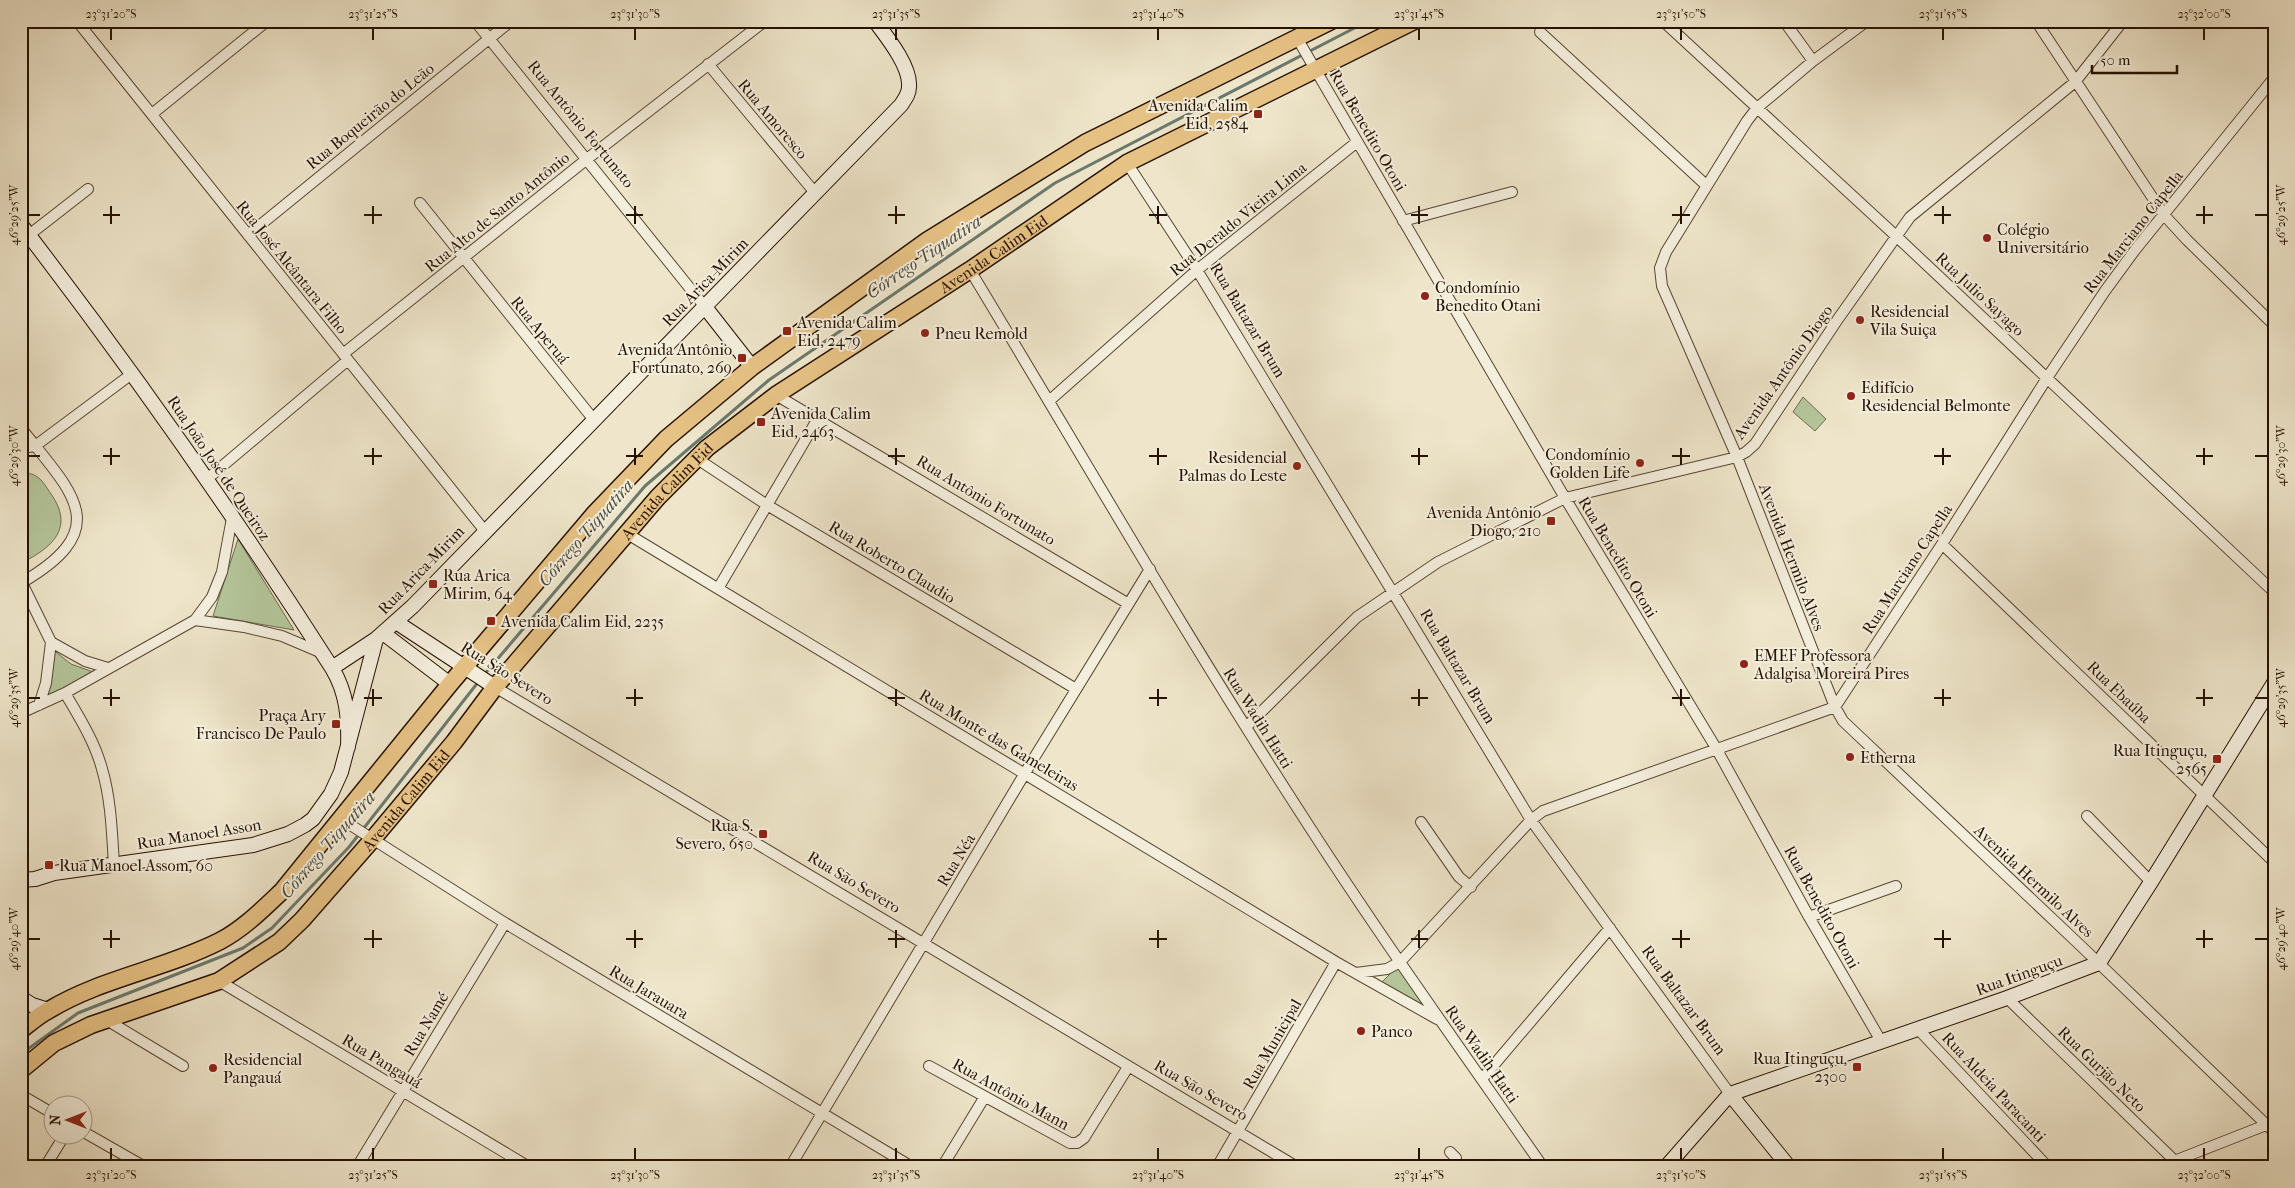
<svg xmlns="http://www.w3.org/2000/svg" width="2295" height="1188" font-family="'IM FELL French Canon',serif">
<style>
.green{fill:#b4c59a;stroke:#6c6b4d}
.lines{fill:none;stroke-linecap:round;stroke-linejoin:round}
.stream{stroke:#6b796d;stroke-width:3}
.street-casing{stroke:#574632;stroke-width:12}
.secondary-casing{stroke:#251100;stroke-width:16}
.primary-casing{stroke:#251100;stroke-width:19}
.street{stroke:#f4eedd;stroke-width:10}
.secondary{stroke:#f4eedd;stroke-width:14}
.primary{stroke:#e7c285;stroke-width:16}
.ticks{fill:none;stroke:#251100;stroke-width:2}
.poi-dot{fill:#8f2418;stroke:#f4eedd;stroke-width:2}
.labels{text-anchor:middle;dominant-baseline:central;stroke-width:4;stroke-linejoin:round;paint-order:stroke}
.poi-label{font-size:16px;fill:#251100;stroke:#f4eedd;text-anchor:start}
.street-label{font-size:16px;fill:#251100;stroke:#f4eedd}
.water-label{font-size:18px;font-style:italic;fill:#4e4e40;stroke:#f4eedd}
.neatline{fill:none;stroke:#251100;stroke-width:2}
.ticks-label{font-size:12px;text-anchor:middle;fill:#251100}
</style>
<rect width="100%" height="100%" fill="#eee5ca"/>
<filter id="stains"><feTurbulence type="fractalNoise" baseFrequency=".004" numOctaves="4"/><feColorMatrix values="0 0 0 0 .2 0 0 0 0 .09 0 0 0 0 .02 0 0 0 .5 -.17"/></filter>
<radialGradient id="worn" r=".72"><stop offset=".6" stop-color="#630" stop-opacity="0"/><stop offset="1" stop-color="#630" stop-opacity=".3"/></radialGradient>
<path class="green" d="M1803,397L1826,419L1815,431L1793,412Z
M21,472C39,474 41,479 51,494C75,528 52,548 21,563Z
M238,539L294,630L213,616Z
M52,649L71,664L96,673L45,699Z
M1398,966L1423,1005L1381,983Z"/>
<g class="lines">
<path class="stream" d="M483,676L645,486L769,380L1055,183L1368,21
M21,1054L78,1013L243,948L272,928L349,847L479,681"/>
<defs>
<path id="street" d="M77,21L484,530
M475,21L705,307
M1663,21L1896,236L2274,592
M1784,21L1813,61
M1867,21L1813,61L1757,108L1747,121L1666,252L1660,268L1662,286L1737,457L1835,707L1843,721L2082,947L2274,1132
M2036,21L2164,215L2187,240L2274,325
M1540,32L1707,186
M1297,38L1565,498L1716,748L1809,917L1881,1041
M708,64L816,194
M152,114L267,21
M1127,163L1197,270L1531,820L1730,1094
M420,203L594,420
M1403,221L1512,192
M29,235L88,189
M248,235L511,21
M970,270C1079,450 1184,633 1298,809C1376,931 1460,1048 1543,1167
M343,354L587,159L765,21
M776,395L1127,603
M1049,401L1197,270L1357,142
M21,428C72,493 116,528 21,583
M35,446L133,373
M21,448L35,446
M696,458L767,505L1076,689
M207,479L348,360
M626,533L1336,962L1437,1019
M1942,544L2274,862
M22,583L51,642L85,661L108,668
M719,587L817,420
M195,620L244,627L282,636L322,653
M495,687L1297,1167
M65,693C79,717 95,742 102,769C111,799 112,833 114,865
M39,705L46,683L51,642
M21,713L65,693L195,620L212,597L222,572L232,518
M1246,727L1357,617L1438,562L1565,498L1737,457L1746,452L1755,444L1838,319L1910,217L2075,82L2123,21
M2087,816L2151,882
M341,819L505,923L912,1167
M1421,822L1459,877L1471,887
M1809,917L1896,886
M1356,973L1387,969L1400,962L1531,820L1543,811L1835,707L1942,544L2047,378L2105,291L2135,250L2274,78
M219,981L529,1167
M2007,998L2175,1161
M105,1019L183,1066
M1917,1028L2048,1167
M929,1066L1070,1143H1077L1084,1138L1128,1067
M1482,1079L1610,928
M21,1095L52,1113
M82,1131L145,1167
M1450,1152L1456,1158L1455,1167
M21,1165L25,1167
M45,1167L64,1136
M357,1167L505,923
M790,1167L1034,758L1150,569
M942,1167L984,1098
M1217,1167L1336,962
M2159,1167L2266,1125"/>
<path id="secondary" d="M21,225C131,368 235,516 332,668C347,693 349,718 348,747
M705,307L752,367
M396,622L495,687
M383,633L450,684
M332,668L376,639L413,606L901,105C905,99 909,94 909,87C911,67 887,37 875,21
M21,880L35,879L54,873L253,845L288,834L305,825L313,819L331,794L341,772L376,639
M21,998L32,1005L48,1010
M1730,1094L1789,1167
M1666,1167L1730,1094L2007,998L2099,963L2151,882L2274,683"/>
<g id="primary">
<path d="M21,1030C30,1023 39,1015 49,1010C102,978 165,969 220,941C243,929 263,909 282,891L450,684L595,513L666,439L752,367L928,240L1085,143L1331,21"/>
<path id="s1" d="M21,1070L54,1043L91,1025L219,981L279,942L302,920L372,840L454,742L495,687L658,497L707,448L776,395L970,270L1127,163L1414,21"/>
</g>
</defs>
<use href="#street" class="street-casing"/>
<use href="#secondary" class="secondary-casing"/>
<use href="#primary" class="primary-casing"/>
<use href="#street" class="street"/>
<use href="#secondary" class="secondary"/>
<use href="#primary" class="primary"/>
</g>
<path class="ticks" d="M111,28V40M373,28V40M635,28V40M896,28V40M1158,28V40M1419,28V40M1681,28V40M1943,28V40M2204,28V40M111,206V224M373,206V224M635,206V224M896,206V224M1158,206V224M1419,206V224M1681,206V224M1943,206V224M2204,206V224M28,215H40M103,215H120M364,215H382M626,215H643M888,215H905M1149,215H1167M1411,215H1428M1672,215H1690M1934,215H1951M2196,215H2213M2255,215H2268M111,448V465M373,448V465M635,448V465M896,448V465M1158,448V465M1419,448V465M1681,448V465M1943,448V465M2204,448V465M28,456H40M103,456H120M364,456H382M626,456H643M888,456H905M1149,456H1167M1411,456H1428M1672,456H1690M1934,456H1951M2196,456H2213M2255,456H2268M111,689V706M373,689V706M635,689V706M896,689V706M1158,689V706M1419,689V706M1681,689V706M1943,689V706M2204,689V706M28,698H40M103,698H120M364,698H382M626,698H643M888,698H905M1149,698H1167M1411,698H1428M1672,698H1690M1934,698H1951M2196,698H2213M2255,698H2268M111,930V948M373,930V948M635,930V948M896,930V948M1158,930V948M1419,930V948M1681,930V948M1943,930V948M2204,930V948M28,939H40M103,939H120M364,939H382M626,939H643M888,939H905M1149,939H1167M1411,939H1428M1672,939H1690M1934,939H1951M2196,939H2213M2255,939H2268M111,1148V1160M373,1148V1160M635,1148V1160M896,1148V1160M1158,1148V1160M1419,1148V1160M1681,1148V1160M1943,1148V1160M2204,1148V1160"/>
<g class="poi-dot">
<rect x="1253" y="109" width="10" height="10" rx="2.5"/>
<circle cx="1987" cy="238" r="5"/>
<circle cx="1425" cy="296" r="5"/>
<circle cx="1860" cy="320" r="5"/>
<rect x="782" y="326" width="10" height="10" rx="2.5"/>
<circle cx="925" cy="333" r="5"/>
<rect x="737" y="353" width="10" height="10" rx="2.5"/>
<circle cx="1851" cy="396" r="5"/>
<rect x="756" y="417" width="10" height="10" rx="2.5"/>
<circle cx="1640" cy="463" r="5"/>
<circle cx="1297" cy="466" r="5"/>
<rect x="1546" y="516" width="10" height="10" rx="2.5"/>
<rect x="428" y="579" width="10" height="10" rx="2.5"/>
<rect x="486" y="616" width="10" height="10" rx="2.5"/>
<circle cx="1744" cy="664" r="5"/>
<rect x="331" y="719" width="10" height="10" rx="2.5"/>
<circle cx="1850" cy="757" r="5"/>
<rect x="2212" y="754" width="10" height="10" rx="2.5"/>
<rect x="758" y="829" width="10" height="10" rx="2.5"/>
<rect x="44" y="860" width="10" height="10" rx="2.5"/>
<circle cx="1361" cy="1031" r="5"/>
<rect x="1852" y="1062" width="10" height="10" rx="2.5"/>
<circle cx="213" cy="1068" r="5"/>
</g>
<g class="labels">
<g class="poi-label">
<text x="1248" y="105" text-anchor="end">Avenida Calim<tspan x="1248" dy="18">Eid, 2584</tspan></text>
<text x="1997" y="229">Colégio<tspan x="1997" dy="18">Universitário</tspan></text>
<text x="1435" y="287">Condomínio<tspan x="1435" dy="18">Benedito Otani</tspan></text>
<text x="1870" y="311">Residencial<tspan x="1870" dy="18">Vila Suiça</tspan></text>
<text x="797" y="322">Avenida Calim<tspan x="797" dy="18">Eid, 2479</tspan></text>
<text x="935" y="333">Pneu Remold</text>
<text x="732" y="349" text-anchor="end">Avenida Antônio<tspan x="732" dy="18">Fortunato, 269</tspan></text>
<text x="1861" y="387">Edifício<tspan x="1861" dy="18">Residencial Belmonte</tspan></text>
<text x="771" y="413">Avenida Calim<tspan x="771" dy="18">Eid, 2463</tspan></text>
<text x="1630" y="454" text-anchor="end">Condomínio<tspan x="1630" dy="18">Golden Life</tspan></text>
<text x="1287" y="457" text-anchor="end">Residencial<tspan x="1287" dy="18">Palmas do Leste</tspan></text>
<text x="1541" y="512" text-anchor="end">Avenida Antônio<tspan x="1541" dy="18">Diogo, 210</tspan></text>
<text x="443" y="575">Rua Arica<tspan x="443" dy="18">Mirim, 64</tspan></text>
<text x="501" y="621">Avenida Calim Eid, 2235</text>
<text x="1754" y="655">EMEF Professora<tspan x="1754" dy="18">Adalgisa Moreira Pires</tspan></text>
<text x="326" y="715" text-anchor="end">Praça Ary<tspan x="326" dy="18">Francisco De Paulo</tspan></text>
<text x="2207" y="750" text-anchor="end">Rua Itinguçu,<tspan x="2207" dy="18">2565</tspan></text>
<text x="1860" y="757">Etherna</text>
<text x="753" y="825" text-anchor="end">Rua S.<tspan x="753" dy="18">Severo, 650</tspan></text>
<text x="59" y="865">Rua Manoel Assom, 60</text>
<text x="1371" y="1031">Panco</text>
<text x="1847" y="1058" text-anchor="end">Rua Itinguçu,<tspan x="1847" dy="18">2300</tspan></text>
<text x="223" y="1059">Residencial<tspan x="223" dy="18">Pangauá</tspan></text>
</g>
<g class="street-label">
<text transform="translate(370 116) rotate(-39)">Rua Boqueirão do Leão</text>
<text transform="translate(773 119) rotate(50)">Rua Amoresco</text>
<text transform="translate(581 124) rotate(51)">Rua Antônio Fortunato</text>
<text transform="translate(1368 130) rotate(60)">Rua Benedito Otoni</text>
<text transform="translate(497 212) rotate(-39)">Rua Alto de Santo Antônio</text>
<text transform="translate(1238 219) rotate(-39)">Rua Deraldo Vieira Lima</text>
<text transform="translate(2133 232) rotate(-52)">Rua Marciano Capella</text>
<text stroke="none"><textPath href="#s1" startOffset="1291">Avenida Calim Eid</textPath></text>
<text transform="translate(292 267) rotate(51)">Rua José Alcântara Filho</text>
<text transform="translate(705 282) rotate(-46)">Rua Arica-Mirim</text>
<text transform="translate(1980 294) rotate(43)">Rua Julio Sayago</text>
<text transform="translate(1248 320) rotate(59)">Rua Baltazar Brum</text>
<text transform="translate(540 330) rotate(51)">Rua Aperuá</text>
<text transform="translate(1783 372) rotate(-55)">Avenida Antônio Diogo</text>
<text transform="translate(219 468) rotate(56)">Rua João José de Queiroz</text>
<text stroke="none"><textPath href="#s1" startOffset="886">Avenida Calim Eid</textPath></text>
<text transform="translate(986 500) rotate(31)">Rua Antônio Fortunato</text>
<text transform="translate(1618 557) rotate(59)">Rua Benedito Otoni</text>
<text transform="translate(1792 557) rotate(69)">Avenida Hermilo Alves</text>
<text transform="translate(892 562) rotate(31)">Rua Roberto Claudio</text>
<text transform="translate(1907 569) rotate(-57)">Rua Marciano Capella</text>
<text transform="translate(421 570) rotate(-46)">Rua Arica-Mirim</text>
<text transform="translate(1458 666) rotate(59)">Rua Baltazar Brum</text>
<text transform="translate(507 673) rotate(32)">Rua São Severo</text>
<text transform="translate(2119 692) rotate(44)">Rua Ebaúba</text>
<text transform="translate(1258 718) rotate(58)">Rua Wadih Hatti</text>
<text transform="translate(999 740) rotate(31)">Rua Monte das Gameleiras</text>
<text stroke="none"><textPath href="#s1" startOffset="481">Avenida Calim Eid</textPath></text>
<text transform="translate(199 834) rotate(-9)">Rua Manoel Asson</text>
<text transform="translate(956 860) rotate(-59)">Rua Néa</text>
<text transform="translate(2034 881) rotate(43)">Avenida Hermilo Alves</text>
<text transform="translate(854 882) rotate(31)">Rua São Severo</text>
<text transform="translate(1822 907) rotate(61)">Rua Benedito Otoni</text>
<text transform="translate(2019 975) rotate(-20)">Rua Itinguçu</text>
<text transform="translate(649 992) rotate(31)">Rua Jarauara</text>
<text transform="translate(1684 1000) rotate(54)">Rua Baltazar Brum</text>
<text transform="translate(426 1024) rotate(-59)">Rua Namé</text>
<text transform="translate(1272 1044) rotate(-60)">Rua Municipal</text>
<text transform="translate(1482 1054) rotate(55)">Rua Wadih Hatti</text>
<text transform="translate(382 1061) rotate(31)">Rua Pangauá</text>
<text transform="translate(2102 1069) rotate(44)">Rua Gurjão Neto</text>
<text transform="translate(1994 1087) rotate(47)">Rua Aldeia Paracanti</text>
<text transform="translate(1201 1090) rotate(30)">Rua São Severo</text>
<text transform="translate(1011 1094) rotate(29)">Rua Antônio Mann</text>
</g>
<g class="water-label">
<text transform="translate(924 257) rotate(-34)">Córrego Tiquatira</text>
<text transform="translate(586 533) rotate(-49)">Córrego Tiquatira</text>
<text transform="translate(328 845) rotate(-49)">Córrego Tiquatira</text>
</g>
</g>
<rect width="2295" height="1188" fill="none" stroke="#eee5ca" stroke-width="55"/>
<g transform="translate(68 1120) rotate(270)"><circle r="24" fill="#f4eedd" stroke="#a19685"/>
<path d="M0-4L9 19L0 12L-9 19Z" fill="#8f2418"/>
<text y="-8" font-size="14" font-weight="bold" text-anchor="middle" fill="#251100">N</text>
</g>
<path d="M2092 65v8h85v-8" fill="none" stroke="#251100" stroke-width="2.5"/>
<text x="2100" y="65" font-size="15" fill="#251100" stroke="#f4eedd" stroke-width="4" paint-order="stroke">50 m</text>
<rect x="28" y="28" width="2240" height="1132" class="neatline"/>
<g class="ticks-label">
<text x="111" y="18">23°31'20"S</text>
<text x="373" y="18">23°31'25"S</text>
<text x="635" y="18">23°31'30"S</text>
<text x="896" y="18">23°31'35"S</text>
<text x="1158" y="18">23°31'40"S</text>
<text x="1419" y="18">23°31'45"S</text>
<text x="1681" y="18">23°31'50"S</text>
<text x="1943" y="18">23°31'55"S</text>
<text x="2204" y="18">23°32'00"S</text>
<text transform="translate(2281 215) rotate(-90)" y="4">46°29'25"W</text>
<text transform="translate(14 215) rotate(-90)" y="4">46°29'25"W</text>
<text transform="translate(2281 456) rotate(-90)" y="4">46°29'30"W</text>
<text transform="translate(14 456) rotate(-90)" y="4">46°29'30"W</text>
<text transform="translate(2281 698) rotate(-90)" y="4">46°29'35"W</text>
<text transform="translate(14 698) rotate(-90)" y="4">46°29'35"W</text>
<text transform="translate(2281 939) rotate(-90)" y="4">46°29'40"W</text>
<text transform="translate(14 939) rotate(-90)" y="4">46°29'40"W</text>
<text x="111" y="1179">23°31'20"S</text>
<text x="373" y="1179">23°31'25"S</text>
<text x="635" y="1179">23°31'30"S</text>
<text x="896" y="1179">23°31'35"S</text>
<text x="1158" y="1179">23°31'40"S</text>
<text x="1419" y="1179">23°31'45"S</text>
<text x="1681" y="1179">23°31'50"S</text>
<text x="1943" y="1179">23°31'55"S</text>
<text x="2204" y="1179">23°32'00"S</text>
</g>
<rect width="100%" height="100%" filter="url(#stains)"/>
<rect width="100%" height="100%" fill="url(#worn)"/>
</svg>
